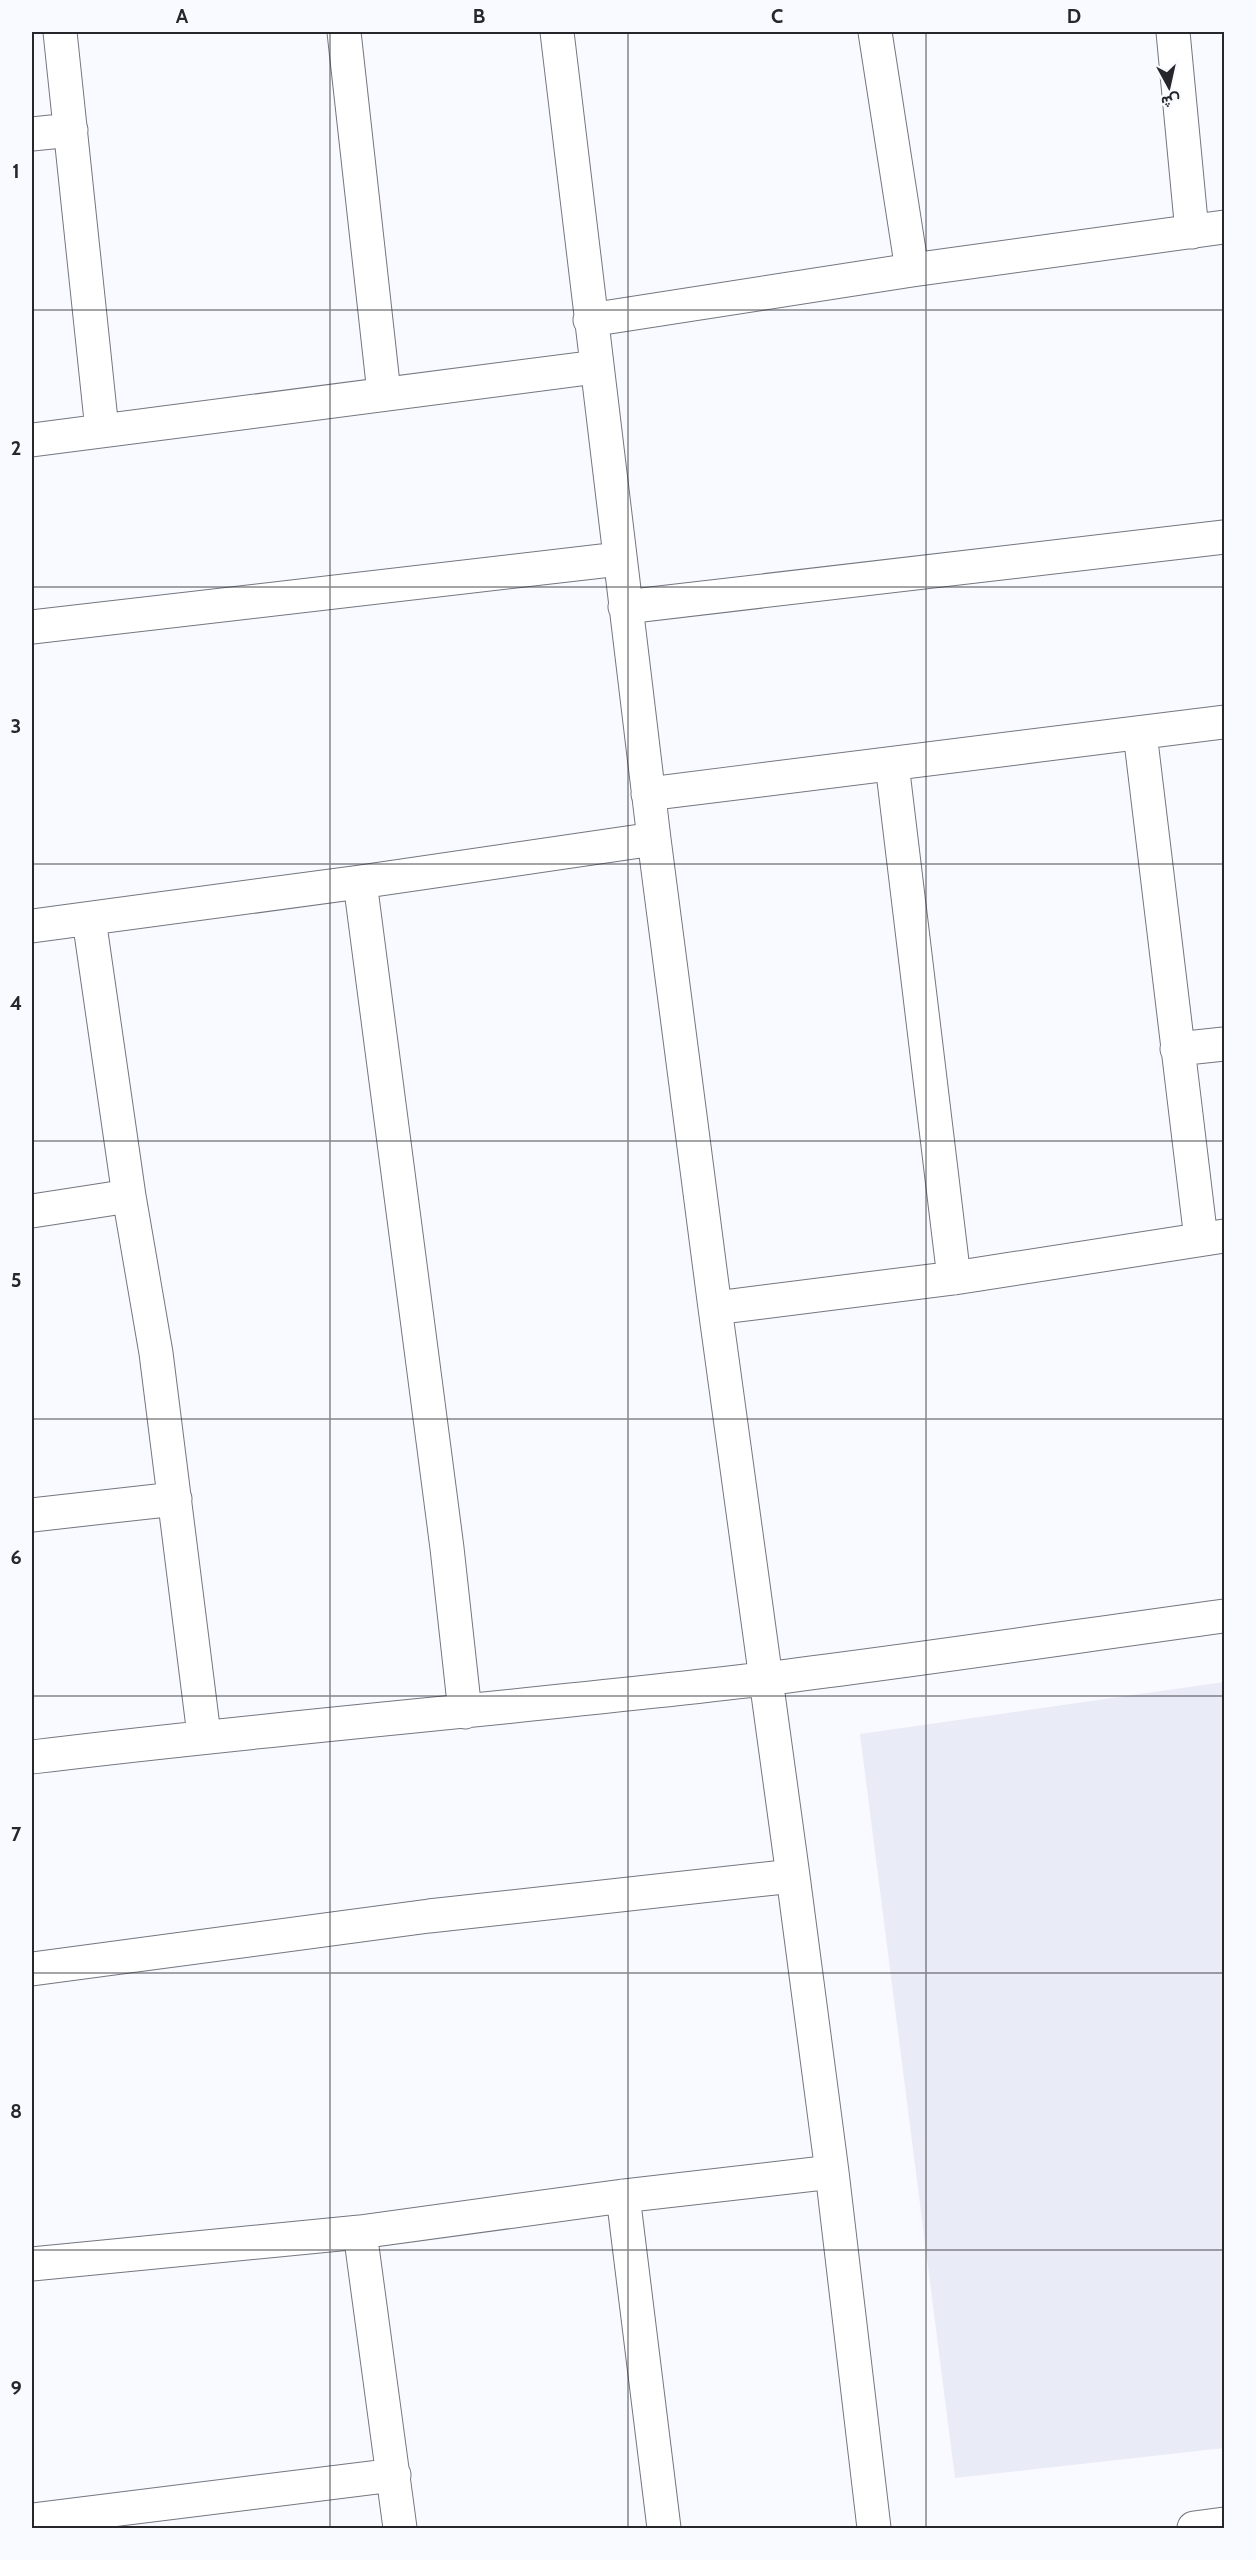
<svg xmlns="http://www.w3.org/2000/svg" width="1256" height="2560" font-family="Cabin,Vazirmatn,sans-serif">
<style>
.built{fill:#e9ebf6}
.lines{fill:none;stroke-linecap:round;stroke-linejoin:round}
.street-casing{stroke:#747680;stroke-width:35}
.street{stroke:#fff;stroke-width:33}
.grid{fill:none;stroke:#27272b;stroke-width:1.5;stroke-opacity:0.55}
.neatline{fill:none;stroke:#27272b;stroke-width:2}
.grid-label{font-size:20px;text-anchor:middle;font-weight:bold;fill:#27272b}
</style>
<rect width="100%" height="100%" fill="#f9faff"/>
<path class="built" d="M1224,1682V2448L955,2478L860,1734Z"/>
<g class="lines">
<defs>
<path id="street" d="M60,32L102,430
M344,32L384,393
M557,32L654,839L715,1308L793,1876L832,2172L874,2528
M875,32L912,270
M1173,32L1192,232
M32,134L71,130
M590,320L912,270L1224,227
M32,440L596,367
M625,607L1224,537
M32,627L619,559
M1140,733L1201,1239
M892,764L954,1278
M648,794L1224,722
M360,882L447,1548L465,1712
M89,919L129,1196
M32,926L360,882L654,839
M1177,1049L1224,1044
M32,1211L129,1196L156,1353L204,1735
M715,1308L954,1278L1224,1236
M32,1515L175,1499
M32,1757C275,1727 520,1708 764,1679C918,1660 1071,1637 1224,1616
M32,1969L429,1916L793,1876
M623,2196L664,2528
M360,2232L400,2528
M32,2264L360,2232L623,2196L832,2172
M32,2520L394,2475
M1194,2528L1224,2524"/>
</defs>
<use href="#street" class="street-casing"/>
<use href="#street" class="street"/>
</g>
<path class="grid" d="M330,32V2528M628,32V2528M926,32V2528M32,310H1224M32,587H1224M32,864H1224M32,1141H1224M32,1419H1224M32,1696H1224M32,1973H1224M32,2250H1224"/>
<rect width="1256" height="2560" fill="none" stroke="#f9faff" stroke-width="66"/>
<g transform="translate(1169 87) rotate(172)" stroke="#f9faff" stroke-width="4.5" paint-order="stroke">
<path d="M0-4.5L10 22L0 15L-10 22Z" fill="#27272b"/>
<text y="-9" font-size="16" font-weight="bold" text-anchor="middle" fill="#27272b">ش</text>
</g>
<rect x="33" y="33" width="1190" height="2494" class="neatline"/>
<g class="grid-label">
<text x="182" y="23">A</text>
<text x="479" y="23">B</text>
<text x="777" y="23">C</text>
<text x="1074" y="23">D</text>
<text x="16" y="178">1</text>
<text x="16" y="455">2</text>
<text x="16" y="733">3</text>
<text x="16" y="1010">4</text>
<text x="16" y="1287">5</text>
<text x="16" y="1564">6</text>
<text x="16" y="1841">7</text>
<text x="16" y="2118">8</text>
<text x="16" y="2395">9</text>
</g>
</svg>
